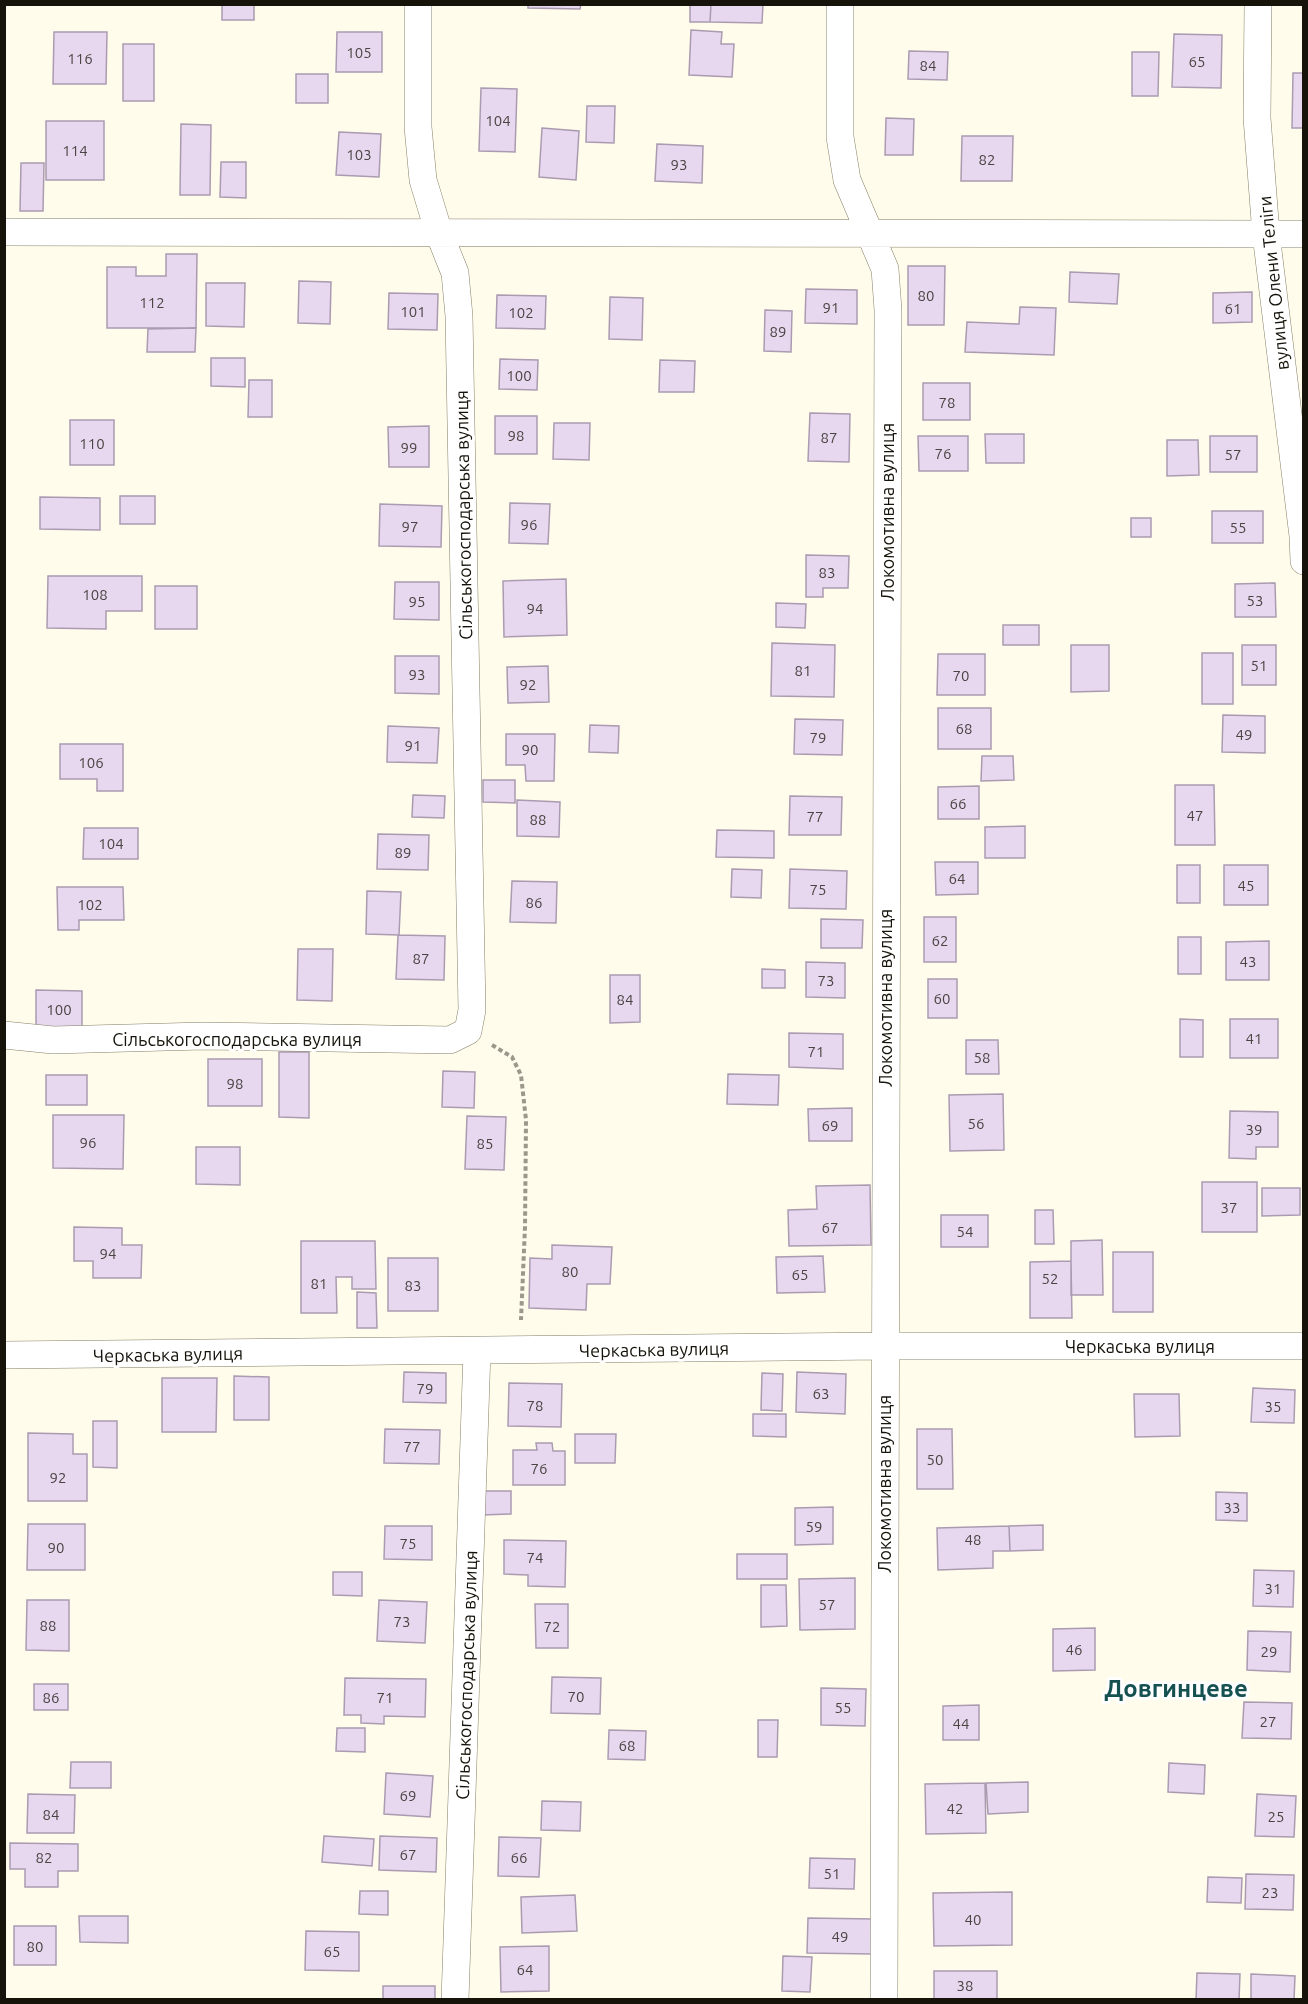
<svg xmlns="http://www.w3.org/2000/svg" width="1308" height="2004" font-family="Ubuntu,sans-serif">
<style>
.building{fill:#e8d8ef;stroke:#ab9bb1;stroke-width:1.5}
.lines{fill:none;stroke-linecap:round;stroke-linejoin:round}
.minor-casing{stroke:#847f67;stroke-width:28}
.path{stroke:#9a988a;stroke-width:4;stroke-dasharray:4.5 3;stroke-linecap:butt}
.minor{stroke:#fff;stroke-width:27}
.labels{text-anchor:middle;dominant-baseline:central;stroke-width:6;stroke-linejoin:round;paint-order:stroke}
.number-label{font-size:15px;fill:#4a4443}
.street-label{font-size:18px;fill:#15130a;stroke:#fff}
.district-label{font-size:24px;font-weight:bold;fill:#145150;stroke:#fff}
</style>
<rect width="100%" height="100%" fill="#fffceb"/>
<path class="building" d="M222,4H254V20H222Z
M528,4H581L580,9L528,8Z
M690,4H711L710,22H690Z
M711,4H763L762,23L710,22Z
M691,30L722,32L721,44H734L732,77L689,75Z
M54,32H107L106,84H53Z
M337,32H382V72H336Z
M1174,34L1222,35L1221,88L1172,87Z
M123,44H154V101H123Z
M909,51L948,52L947,80L908,79Z
M1132,52H1159L1158,96H1132Z
M1293,73H1304V128H1292Z
M296,74H328V103H296Z
M481,88L517,89L515,152L479,151Z
M587,106H615L614,143L586,142Z
M886,118L914,119L913,155H885Z
M46,121H104V180H46Z
M181,124L211,125L210,195H180Z
M542,128L579,131L576,180L539,177Z
M339,132L381,134L379,177L336,175Z
M962,136H1013L1012,181H961Z
M657,144L703,146L702,183L655,181Z
M221,162H246V198L220,197Z
M21,163H44L43,211H20Z
M166,254H197L196,328H107V267H136V276H166Z
M908,266H945L944,325H908Z
M1070,272L1119,274L1117,304L1069,302Z
M299,281L331,282L330,324L298,323Z
M206,283H245L244,327L206,326Z
M806,289L857,290V324L805,323Z
M1252,292V322L1213,323V293Z
M389,293L438,294L437,330L388,329Z
M497,295L546,296L545,329L496,328Z
M610,297L643,298L642,340L609,339Z
M1020,307L1056,308L1054,355L965,352L967,322L1019,324Z
M765,310L792,311L791,352L764,351Z
M196,328L195,352H147L148,329Z
M211,358H245V387L211,386Z
M500,359L538,360L537,390L499,389Z
M660,360L695,361L694,392H659Z
M249,380H272V417H248Z
M923,383H970V420H923Z
M810,413L850,414L849,462L808,461Z
M495,416H537V454H495Z
M70,420H114V465H70Z
M554,423H590L589,460L553,459Z
M429,426V467H389L388,427Z
M985,434H1024V463H986Z
M918,436H968V471H919Z
M1210,436H1257V472H1210Z
M1167,440H1198L1199,475L1167,476Z
M120,496H155V524H120Z
M40,497L100,498V530L40,529Z
M510,503L550,504L548,544L509,543Z
M380,504L442,506L441,547L379,546Z
M1212,511H1263V543H1212Z
M1131,518H1151V537H1131Z
M806,555L849,556L848,588H823V597H806Z
M48,576H142V611H106V629L47,628Z
M566,579L567,635L504,637L503,581Z
M395,582H439V620L394,619Z
M1275,583L1276,617H1235V584Z
M155,586H197V629H155Z
M776,603L806,604L805,628L776,627Z
M1003,625H1039V645H1003Z
M772,643L835,645L834,697L771,696Z
M1071,645H1109V691L1071,692Z
M1242,645H1276V685H1242Z
M1202,653H1233V704H1202Z
M938,654H985V695H937Z
M395,656H439V694L395,693Z
M548,666L549,702L508,703L507,667Z
M938,708H991V749H938Z
M1223,715L1265,716V753L1222,752Z
M795,719L843,720L842,755L794,754Z
M590,725L619,726L618,753L589,752Z
M388,726L439,728L437,763L387,762Z
M506,734H555L554,781H526L525,765H506Z
M60,744H123V791H97V779H60Z
M982,756H1013L1014,780L981,781Z
M483,780H515V803L483,802Z
M1175,785H1214L1215,845H1175Z
M979,786V819H938V787Z
M413,795L445,796L444,818L412,817Z
M790,796L842,797L841,835H789Z
M517,800L560,802L559,837L517,836Z
M1025,826V858H985V827Z
M84,828H138V859H83Z
M717,830L774,831V858L716,857Z
M378,834L429,835L428,870L377,869Z
M935,862H978V894L936,895Z
M1177,865H1200V903H1177Z
M1224,865H1268V905H1224Z
M732,869L762,870L761,898L731,897Z
M790,869L847,871L846,909L789,908Z
M512,881L557,882L556,923L510,922Z
M57,887H123L124,920H79V930H58Z
M367,891L401,892L399,935L366,934Z
M924,917H956V962H924Z
M821,919L863,920L862,948H821Z
M398,935L445,936L444,980L396,979Z
M1178,937H1201V974H1178Z
M1269,941V980H1226V942Z
M298,949H333L332,1001L297,1000Z
M806,962L845,963V998L806,997Z
M762,969L785,970V988H762Z
M610,975H640V1022L610,1023Z
M928,979H957V1018H928Z
M36,990L82,991V1028L36,1027Z
M1180,1019L1203,1020V1057H1180Z
M1230,1019H1278V1058H1230Z
M789,1033L843,1034V1069L789,1067Z
M966,1040H998L999,1074H966Z
M279,1052H309V1118L279,1117Z
M208,1059H262V1106H208Z
M443,1071L475,1072L474,1108L442,1107Z
M728,1074L779,1075L778,1105L727,1104Z
M46,1075H87V1105H46Z
M1003,1094L1004,1150L950,1151L949,1095Z
M852,1108V1141H809L808,1109Z
M1230,1111L1278,1112V1147H1256V1159L1229,1158Z
M53,1115H124L123,1169L53,1168Z
M467,1116L506,1117L504,1170L465,1169Z
M196,1147H240V1185L196,1184Z
M1202,1182H1257V1232H1202Z
M870,1185L871,1245L789,1246L788,1210L817,1209L816,1186Z
M1262,1188H1300V1215L1262,1216Z
M1035,1210H1053L1054,1244H1035Z
M941,1215H988V1247H941Z
M74,1227L122,1228V1245H142L141,1278H93V1261H74Z
M1102,1240L1103,1295H1071V1241Z
M301,1241H375L376,1289H352V1277H336L337,1313H301Z
M552,1245L612,1247L610,1284H587L586,1310L529,1308L530,1258L552,1259Z
M1113,1252H1153V1312H1113Z
M823,1256L825,1292L777,1293L776,1257Z
M388,1258H438V1311H388Z
M1071,1261L1072,1318H1030V1262Z
M357,1292L376,1293L377,1328H357Z
M404,1372L446,1373V1403L403,1402Z
M797,1372L846,1374L845,1414L796,1412Z
M762,1373L783,1374L782,1411L761,1410Z
M234,1376L269,1377V1420H234Z
M162,1378H217L216,1432H162Z
M509,1383L562,1384L561,1427L508,1426Z
M1253,1388L1295,1390L1294,1423L1251,1422Z
M1134,1394H1179L1180,1436L1135,1437Z
M753,1414H786V1437L753,1436Z
M93,1421H117V1468L93,1467Z
M385,1429L440,1430L439,1464L384,1463Z
M917,1429H952L953,1489H917Z
M28,1433L73,1434V1454H87V1501H28Z
M575,1434H616L615,1463H575Z
M536,1443H552L553,1451H565V1485H513V1450H537Z
M482,1491H511V1514L482,1515Z
M1216,1492L1247,1493V1521L1216,1520Z
M833,1507V1544L795,1545V1508Z
M28,1524H85V1570H27Z
M1043,1525V1550L1010,1551L1009,1526Z
M385,1526H432V1560L384,1559Z
M1009,1526L1010,1551H993V1568L938,1570L937,1528Z
M504,1540L566,1541L565,1587L528,1586V1575L504,1574Z
M737,1554H787V1579H737Z
M1254,1570L1294,1571L1293,1607L1253,1606Z
M333,1572H362V1596L333,1595Z
M855,1578V1629L800,1630L799,1579Z
M761,1585H786L787,1626L761,1627Z
M27,1600H69V1651L26,1650Z
M379,1600L427,1602L425,1643L377,1641Z
M535,1604H568V1648H536Z
M1095,1628V1670L1053,1671V1629Z
M1248,1631L1291,1632L1290,1672L1247,1670Z
M552,1677L601,1678L600,1714L551,1713Z
M345,1678L426,1679L425,1717L384,1716V1724L361,1723V1715H344Z
M34,1684H68V1710H34Z
M821,1688L866,1689L865,1726L821,1725Z
M1244,1702L1292,1703L1291,1739L1242,1738Z
M979,1705V1740H943V1706Z
M758,1720H778L777,1757H758Z
M337,1728H365V1752L336,1751Z
M609,1730L646,1731L645,1760L608,1759Z
M71,1762H111V1788H70Z
M1169,1763L1205,1765L1204,1794L1168,1792Z
M386,1773L433,1776L430,1817L384,1814Z
M1028,1782V1812L988,1814L986,1783Z
M985,1783L986,1833L926,1834L925,1784Z
M28,1794L75,1795L74,1833H27Z
M1257,1794L1296,1796L1294,1837L1255,1836Z
M542,1801L581,1802L580,1831L541,1830Z
M324,1836L374,1839L372,1866L322,1862Z
M380,1836L437,1838L436,1872L379,1870Z
M499,1837L541,1838L539,1877L498,1876Z
M10,1843L78,1844V1871H58V1887H25V1869H10Z
M810,1858L855,1859L854,1889L809,1888Z
M1246,1874L1294,1875L1293,1910L1245,1909Z
M1208,1877L1242,1878L1241,1903L1207,1902Z
M360,1891H388V1915L359,1914Z
M1012,1892V1945L934,1946L933,1893Z
M575,1895L577,1931L522,1933L521,1897Z
M79,1916H128V1943L80,1942Z
M808,1918L874,1919L873,1954L807,1953Z
M14,1926H56V1965H14Z
M306,1931L359,1932V1971L305,1970Z
M549,1946V1991L501,1992L500,1947Z
M783,1956L812,1957L810,1992L782,1991Z
M934,1971H997V2000H934Z
M1197,1973L1240,1974L1239,2000H1196Z
M1251,1974L1295,1976L1294,2000H1251Z
M383,1986H435V2000H383Z"/>
<g class="lines">
<defs>
<path id="minor" d="M840,4V137L847,180L885,269L888,310L884,2000
M1258,4L1257,118L1266,234L1303,536L1304,561
M4,232L1304,234
M4,1035L53,1040L203,1036L450,1040L468,1031L472,1010L459,316L455,273L439,233L423,180L418,127V4
M4,1355L884,1346H1304
M455,2000L477,1351"/>
</defs>
<use href="#minor" class="minor-casing"/>
<path class="path" d="M492,1045L512,1057L521,1075L526,1120L525,1227L521,1320"/>
<use href="#minor" class="minor"/>
</g>
<g class="labels">
<g class="number-label">
<text x="359" y="52">105</text>
<text x="80" y="58">116</text>
<text x="1197" y="61">65</text>
<text x="928" y="65">84</text>
<text x="498" y="120">104</text>
<text x="75" y="150">114</text>
<text x="359" y="154">103</text>
<text x="987" y="159">82</text>
<text x="679" y="164">93</text>
<text x="926" y="295">80</text>
<text x="152" y="302">112</text>
<text x="831" y="307">91</text>
<text x="1233" y="308">61</text>
<text x="413" y="311">101</text>
<text x="521" y="312">102</text>
<text x="778" y="331">89</text>
<text x="519" y="375">100</text>
<text x="947" y="402">78</text>
<text x="516" y="435">98</text>
<text x="829" y="437">87</text>
<text x="92" y="443">110</text>
<text x="409" y="447">99</text>
<text x="943" y="453">76</text>
<text x="1233" y="454">57</text>
<text x="529" y="524">96</text>
<text x="410" y="526">97</text>
<text x="1238" y="527">55</text>
<text x="827" y="572">83</text>
<text x="95" y="594">108</text>
<text x="1255" y="600">53</text>
<text x="417" y="601">95</text>
<text x="535" y="608">94</text>
<text x="1259" y="665">51</text>
<text x="803" y="670">81</text>
<text x="417" y="674">93</text>
<text x="961" y="675">70</text>
<text x="528" y="684">92</text>
<text x="964" y="728">68</text>
<text x="1244" y="734">49</text>
<text x="818" y="737">79</text>
<text x="413" y="745">91</text>
<text x="530" y="749">90</text>
<text x="91" y="762">106</text>
<text x="958" y="803">66</text>
<text x="1195" y="815">47</text>
<text x="815" y="816">77</text>
<text x="538" y="819">88</text>
<text x="111" y="843">104</text>
<text x="403" y="852">89</text>
<text x="957" y="878">64</text>
<text x="1246" y="885">45</text>
<text x="818" y="889">75</text>
<text x="534" y="902">86</text>
<text x="90" y="904">102</text>
<text x="940" y="940">62</text>
<text x="421" y="958">87</text>
<text x="1248" y="961">43</text>
<text x="826" y="980">73</text>
<text x="942" y="998">60</text>
<text x="625" y="999">84</text>
<text x="59" y="1009">100</text>
<text x="1254" y="1038">41</text>
<text x="816" y="1051">71</text>
<text x="982" y="1057">58</text>
<text x="235" y="1083">98</text>
<text x="976" y="1123">56</text>
<text x="830" y="1125">69</text>
<text x="1254" y="1129">39</text>
<text x="88" y="1142">96</text>
<text x="485" y="1143">85</text>
<text x="1229" y="1207">37</text>
<text x="830" y="1227">67</text>
<text x="965" y="1231">54</text>
<text x="108" y="1253">94</text>
<text x="570" y="1271">80</text>
<text x="800" y="1274">65</text>
<text x="1050" y="1278">52</text>
<text x="319" y="1283">81</text>
<text x="413" y="1285">83</text>
<text x="425" y="1388">79</text>
<text x="821" y="1393">63</text>
<text x="535" y="1405">78</text>
<text x="1273" y="1406">35</text>
<text x="412" y="1446">77</text>
<text x="935" y="1459">50</text>
<text x="539" y="1468">76</text>
<text x="58" y="1477">92</text>
<text x="1232" y="1507">33</text>
<text x="814" y="1526">59</text>
<text x="973" y="1539">48</text>
<text x="408" y="1543">75</text>
<text x="56" y="1547">90</text>
<text x="535" y="1557">74</text>
<text x="1273" y="1588">31</text>
<text x="827" y="1604">57</text>
<text x="402" y="1621">73</text>
<text x="48" y="1625">88</text>
<text x="552" y="1626">72</text>
<text x="1074" y="1649">46</text>
<text x="1269" y="1651">29</text>
<text x="576" y="1696">70</text>
<text x="51" y="1697">86</text>
<text x="385" y="1697">71</text>
<text x="843" y="1707">55</text>
<text x="1268" y="1721">27</text>
<text x="961" y="1723">44</text>
<text x="627" y="1745">68</text>
<text x="408" y="1795">69</text>
<text x="955" y="1808">42</text>
<text x="51" y="1814">84</text>
<text x="1276" y="1816">25</text>
<text x="408" y="1854">67</text>
<text x="44" y="1857">82</text>
<text x="519" y="1857">66</text>
<text x="832" y="1873">51</text>
<text x="1270" y="1892">23</text>
<text x="973" y="1919">40</text>
<text x="840" y="1936">49</text>
<text x="35" y="1946">80</text>
<text x="332" y="1951">65</text>
<text x="525" y="1969">64</text>
<text x="965" y="1985">38</text>
</g>
<g class="street-label">
<text transform="translate(1273 283) rotate(-96)">вулиця Олени Теліги</text>
<text transform="translate(887 512) rotate(-90)">Локомотивна вулиця</text>
<text transform="translate(463 515) rotate(-91)">Сільськогосподарська вулиця</text>
<text transform="translate(885 998) rotate(-90)">Локомотивна вулиця</text>
<text x="237" y="1039">Сільськогосподарська вулиця</text>
<text x="1140" y="1346">Черкаська вулиця</text>
<text transform="translate(654 1349) rotate(-1)">Черкаська вулиця</text>
<text transform="translate(168 1354) rotate(-1)">Черкаська вулиця</text>
<text transform="translate(884 1484) rotate(-90)">Локомотивна вулиця</text>
<text transform="translate(466 1675) rotate(-88)">Сільськогосподарська вулиця</text>
</g>
<g class="district-label">
<text x="1176" y="1688">Довгинцеве</text>
</g>
</g>
<rect width="1308" height="2004" fill="none" stroke="#15130a" stroke-width="12"/>
</svg>
